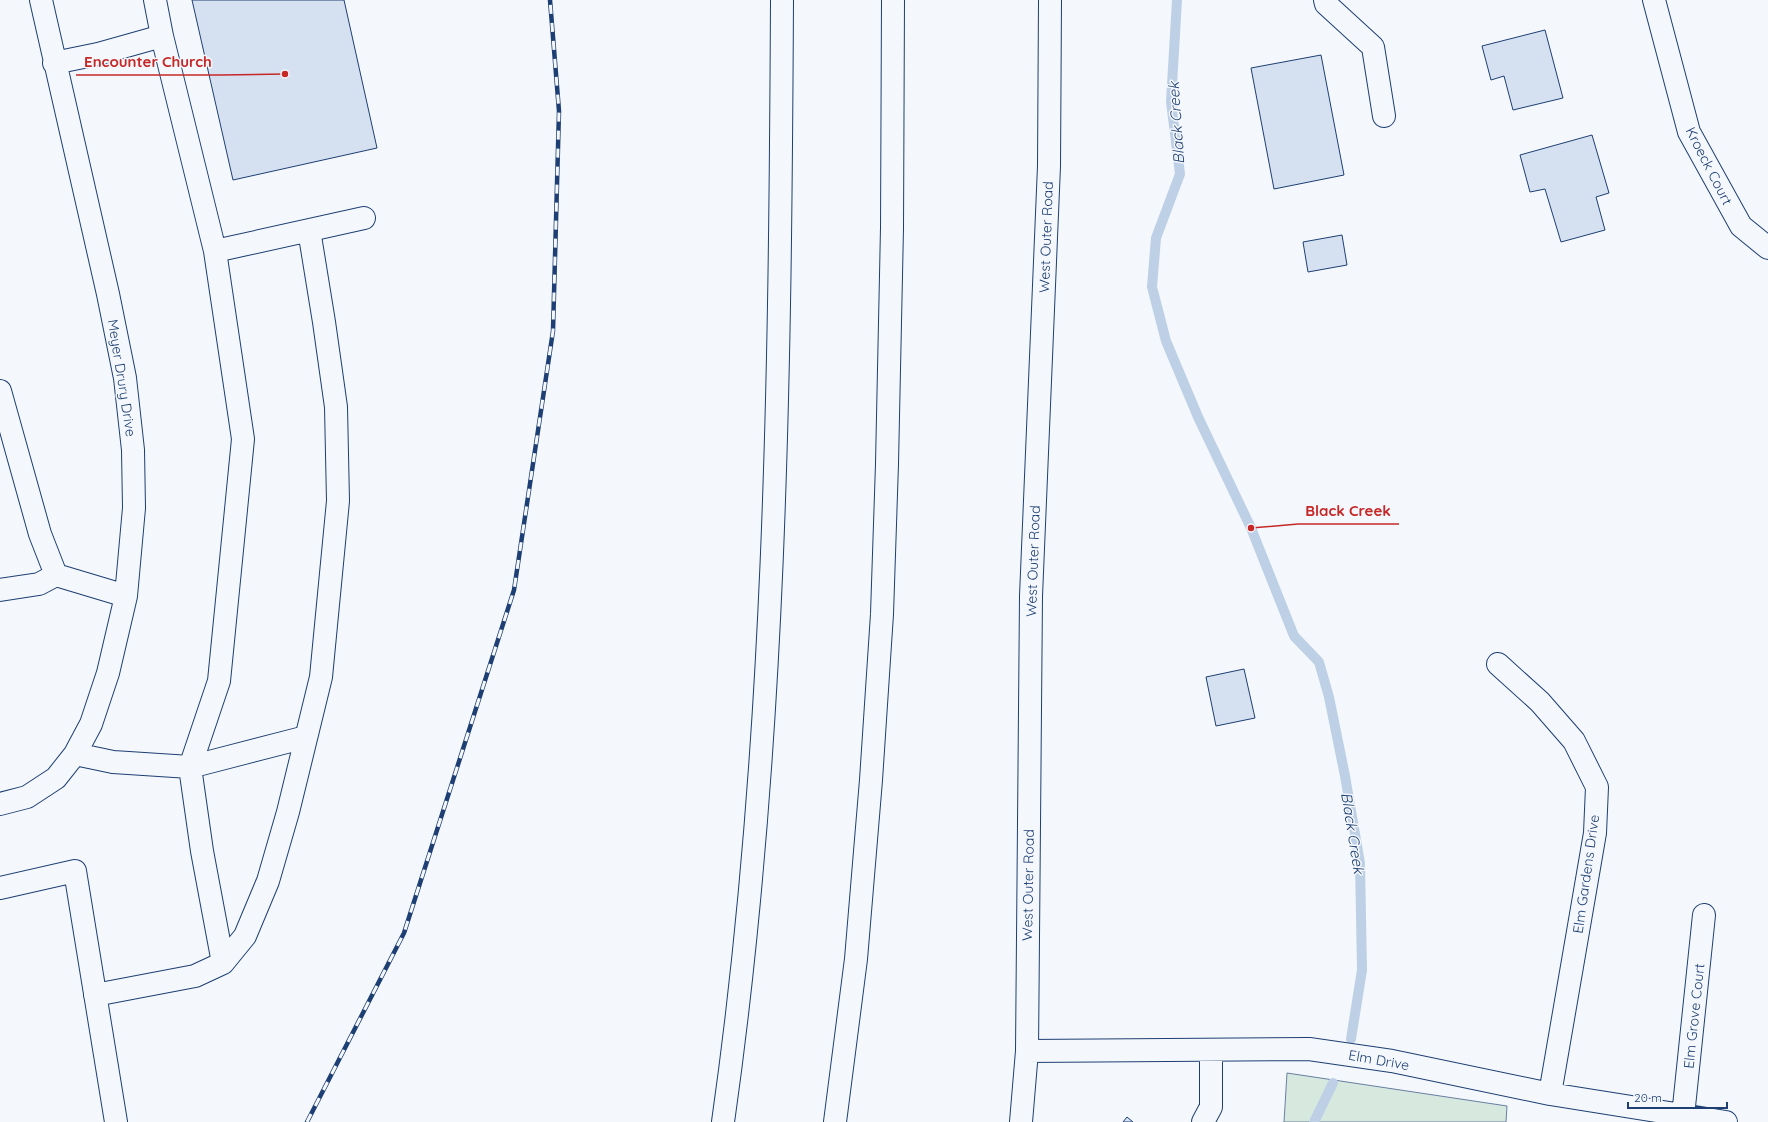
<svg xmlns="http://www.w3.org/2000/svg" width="1768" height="1122" font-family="Quicksand,sans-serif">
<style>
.green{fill:#d7e8df;stroke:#687fa3}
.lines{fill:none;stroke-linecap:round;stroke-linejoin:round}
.stream{stroke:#bed0e5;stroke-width:10}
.building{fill:#d5e0f0;stroke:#1d3f73}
.minor-casing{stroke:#1d3f73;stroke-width:24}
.highway-casing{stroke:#1d3f73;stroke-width:24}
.minor{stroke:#f4f7fb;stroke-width:22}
.highway{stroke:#f4f7fb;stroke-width:22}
.rail-casing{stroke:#1d3f73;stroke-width:4.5}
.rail{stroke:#f4f7fb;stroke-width:3;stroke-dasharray:9;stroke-linecap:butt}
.labels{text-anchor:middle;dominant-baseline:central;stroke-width:3;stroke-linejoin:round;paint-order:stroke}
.street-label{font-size:14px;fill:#1d3f73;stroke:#f4f7fb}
.water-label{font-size:15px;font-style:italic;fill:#1d3f73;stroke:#f4f7fb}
.leader{fill:none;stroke:#c62828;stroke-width:1.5}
.callout-dot{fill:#c62828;stroke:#f4f7fb;stroke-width:1.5}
.callout-label{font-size:15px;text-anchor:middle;font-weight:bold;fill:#c62828;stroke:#f4f7fb;stroke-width:3;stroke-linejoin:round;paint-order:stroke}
</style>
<rect width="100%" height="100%" fill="#f4f7fb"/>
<path class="green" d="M1287,1073L1507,1106L1506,1122H1284Z"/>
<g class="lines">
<path class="stream" d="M1177,0L1171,102L1180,174L1156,238L1152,287L1166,341L1198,417L1251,528L1294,636L1319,662L1329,697L1345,776L1360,863L1362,970L1351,1039
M1314,1122L1333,1083"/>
</g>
<path class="building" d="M192,0H344L377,148L233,180Z
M1545,30L1563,98L1513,110L1504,76L1491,80L1482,46Z
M1321,55L1344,175L1274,189L1251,68Z
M1592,135L1609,193L1596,197L1605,230L1561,242L1545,189L1530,192L1520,155Z
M1342,235L1347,265L1308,272L1303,242Z
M1244,669L1255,718L1216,726L1206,677Z
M1127,1117L1133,1122H1123Z"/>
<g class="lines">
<defs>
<path id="minor" d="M1325,0L1326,4L1373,47L1384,116
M1654,0L1689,132L1741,226L1768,248
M54,63L98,54L162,36L155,0
M215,251L364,218
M0,391L40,534L56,575L126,596
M0,590L39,584L56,575
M1498,664L1540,702L1574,741L1597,787L1595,833L1550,1094
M75,754L113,762L190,767L219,681L243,439L215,251L162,36
M0,804L27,797L56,778L75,754L91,724L108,673L126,596L134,508L133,450L125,378L108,294L41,0
M0,888L75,871L116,1122
M223,963L245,936L268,881L288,812L321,677L338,501L336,407L324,322L309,230
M95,995L195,976L223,963L202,851L190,767L306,737
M1027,1051L1309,1049L1392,1061L1550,1094L1726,1122
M1683,1116L1704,915
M1021,1122L1027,1051L1031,596L1049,166L1050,0
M1203,1122L1211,1107V1050"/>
<path id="highway" d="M723,1122C776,750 780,375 782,0
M835,1122L856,959L871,780L882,614L887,464L892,228L893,0"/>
</defs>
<use href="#minor" class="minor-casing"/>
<use href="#highway" class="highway-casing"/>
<use href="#minor" class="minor"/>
<use href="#highway" class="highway"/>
<defs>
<path id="rail" d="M307,1122L404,933L514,590L553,331L559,111L550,0"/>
</defs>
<use href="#rail" class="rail-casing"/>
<use href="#rail" class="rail"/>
</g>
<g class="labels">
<g class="street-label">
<text transform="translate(1709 166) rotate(63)">Kroeck Court</text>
<text transform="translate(1046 237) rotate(-88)">West Outer Road</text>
<text transform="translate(122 378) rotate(81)">Meyer Drury Drive</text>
<text transform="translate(1033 561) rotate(-88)">West Outer Road</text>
<text transform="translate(1586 874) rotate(-82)">Elm Gardens Drive</text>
<text transform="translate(1028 885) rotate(-89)">West Outer Road</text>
<text transform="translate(1694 1016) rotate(-84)">Elm Grove Court</text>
<text transform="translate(1379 1060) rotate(10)">Elm Drive</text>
</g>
<g class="water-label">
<text transform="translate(1176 123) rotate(-94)">Black Creek</text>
<text transform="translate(1353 833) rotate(81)">Black Creek</text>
</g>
</g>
<path class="leader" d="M285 74L220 75H76M1251 528L1298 524H1399"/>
<g class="callout-dot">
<circle cx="285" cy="74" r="4"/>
<circle cx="1251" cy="528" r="4"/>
</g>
<g class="callout-label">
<text x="148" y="67">Encounter Church</text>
<text x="1348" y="516">Black Creek</text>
</g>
<path d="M1628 1102v6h99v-6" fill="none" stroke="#1d3f73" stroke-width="2"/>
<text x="1634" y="1102" font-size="12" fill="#1d3f73" stroke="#f4f7fb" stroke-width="3" paint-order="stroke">20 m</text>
</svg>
